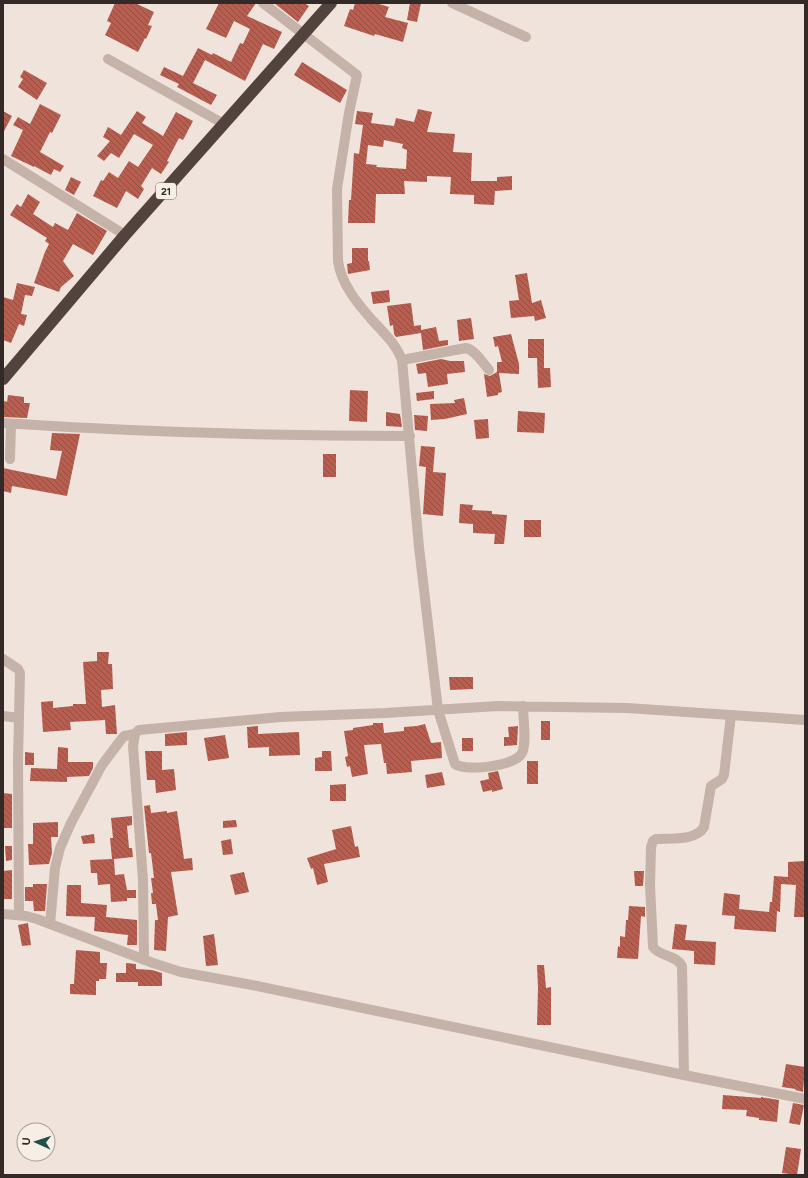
<svg xmlns="http://www.w3.org/2000/svg" width="808" height="1178" font-family="Figtree,sans-serif">
<style>
.building{fill:url(#building-back-hatch);fill-rule:evenodd}
.lines{fill:none;stroke-linecap:round;stroke-linejoin:round}
.minor{stroke:#c5b2a8;stroke-width:10}
.highway{stroke:#53433f;stroke-width:12}
.labels{text-anchor:middle;dominant-baseline:central;stroke-width:3;stroke-linejoin:round;paint-order:stroke}
.shield{fill:#f7eee6;stroke:#6e6560;stroke-width:1}
.shield-label{font-size:10px;font-weight:bold;fill:#332a27}
</style>
<defs>
<pattern id="building-back-hatch" width="6" height="6" patternUnits="userSpaceOnUse"><rect width="6" height="6" fill="#b95d4e"/><path d="M-1 5l2 2M0 0l6 6M5-1l2 2" fill="none" stroke="#974d41"/></pattern>
</defs>
<rect width="100%" height="100%" fill="#efe3db"/>
<path class="building" d="M115,3H135L154,12L148,25L152,26L146,39L145,38L138,52L105,35L111,23L107,21Z
M219,3H256L247,16L282,32L274,49L263,44L245,81L205,60L193,83L217,95L211,105L177,87L179,84L160,75L164,67L183,76L198,48L212,55L213,53L231,62L240,43L243,44L250,29L234,21L226,38L206,29Z
M274,3H304L309,6L298,22Z
M355,3H376L389,7L385,17L408,23L403,42L375,34L374,36L344,26L350,9L353,10Z
M410,3H421L417,22L407,20Z
M302,62L347,90L340,103L294,75Z
M24,70L47,83L37,100L18,87L23,79L20,77Z
M40,104L61,115L52,133L50,132L40,152L64,166L60,172L54,169L51,175L34,166V167L11,156L23,130L13,125L18,117L30,124Z
M418,109L432,112L427,132L455,134L453,152L472,153L471,181H497V177L512,176V190L495,191L494,205L474,204V195L450,194L451,177L427,176V182L404,181L405,194H376L375,223H348L349,200H351L354,153L359,154L363,125L355,124L357,111L373,113L371,123L394,126L396,118L414,122ZM384,140L403,144L402,148L407,150L406,169L376,167L377,165L366,164L368,145L383,147Z
M3,111L12,116L3,133Z
M137,111L146,117L142,123L163,136L176,112L193,121L183,140L179,138L167,161L169,162L161,174L152,168L141,186L144,189L138,199L126,191L117,208L93,196L101,180L103,181L109,172L118,178L129,161L138,167L153,145L134,134L119,158L111,153L104,161L97,156L110,141L103,137L108,127L121,135Z
M71,177L81,182L74,195L65,190Z
M28,194L40,202L33,214L53,227L55,223L68,230L77,213L107,231L93,255L73,244L63,261L74,276L61,287L59,292L34,283L45,252L49,244L45,241L47,238L10,215L17,204L21,207Z
M352,248H368V261H369L370,270L348,274L347,264L352,263Z
M527,273L532,303L541,300L546,318L535,321L534,316L511,318L509,301L519,300L515,275Z
M17,283L35,287L32,296L25,295L21,314L27,315L24,326L19,324L11,343L3,340V297L13,300Z
M389,290L390,302L373,304L371,292Z
M411,303L414,326L421,325V330L436,327L439,341L448,340V345L423,350L421,333L396,337L394,334L393,325L390,326L387,306Z
M471,318L474,339L459,341L457,320Z
M511,334L519,364V374L499,373L502,392L498,393V395L487,397L484,374L490,376L497,372V362H502L498,346L495,347L493,337Z
M528,339H544V368H550L551,387L538,388L537,358H528Z
M441,359L450,361H464L465,372L447,374L448,384L428,387L426,373L418,374L416,364Z
M350,390L368,391L367,422L349,421Z
M434,391V399L417,401L416,393Z
M8,395L24,397V403H30L27,418L3,417L4,401L7,402Z
M464,398L467,414L445,419L431,420L430,404L455,403L454,400Z
M518,411L545,413L544,433L517,432Z
M386,412L400,414L402,427L386,426Z
M414,415L428,416L427,431L415,430Z
M488,419L489,438L476,439L474,420Z
M52,433L80,434L67,496L12,486L11,493L3,491V468L56,479L62,451L50,450Z
M421,446L435,447L433,472L446,473L443,516L423,514L426,467L419,466Z
M323,454H336V477H323Z
M460,504L473,505L472,510L492,511V514L507,515L504,544H494L495,534L473,533V524L459,523Z
M524,520H541V537H524Z
M97,652H109L108,664H112L113,689L101,690L102,707L115,705L117,734H106L105,720L70,722L71,730L43,732L41,702L53,701V708L73,706V704H86L83,662L97,661Z
M449,677H473V689L450,690Z
M541,721H550V740H541Z
M373,723H383L384,733L404,731V727L417,726L425,724L431,743L441,742L442,758L411,761L412,772L387,774L386,763H384L381,744L364,745L368,774L352,777L350,766L347,767L345,757L348,756L344,731L353,730V728L373,725Z
M258,726V734L299,732L300,755L269,756V747L248,748L247,727Z
M518,726L517,745L504,746V737H509L508,727Z
M187,732V745L165,746V734Z
M225,735L229,758L208,761L204,738Z
M462,738H473V751H462Z
M58,747L68,748V762H93V768L89,776L67,777V782L30,781L31,768L57,769Z
M145,751H162V770L174,769L176,790L156,793L155,780H147Z
M322,751H331L332,771H315V758L322,757Z
M25,752L34,753V765H25Z
M527,761H538V784H527Z
M498,771L503,789L492,792V790L483,792L480,781L489,779L488,773Z
M442,772L445,785L427,788L425,775Z
M346,784V801H330V785Z
M3,793L12,794V828H3Z
M150,805L151,813L167,811V813L177,811L184,859L192,858L193,870L171,872L178,915L168,917L166,951L154,950L155,920H158L156,904H152L151,893H153L151,878H154L151,853H149L144,806Z
M132,816V825L127,826L129,848H132L133,857L114,859L115,875L124,874L127,890H136V898H127V901L111,902L110,884L98,885L97,873H91L90,860L112,859L110,838H113L111,818Z
M236,820L237,827L223,828V821Z
M58,822V837H51L52,853L49,864L29,865L28,844H33V823Z
M351,826L355,847L358,846L360,857L324,864L328,882L317,885L313,868L311,869L307,858L336,849L332,830Z
M94,834L95,843L83,844L81,836Z
M231,839L233,854L223,855L221,841Z
M5,846H12V860L6,861Z
M805,861V917H794L796,885L781,884L780,912L777,911L776,932L734,929L735,916L722,915L724,893L740,895L739,909L769,912L770,902H772L774,876L788,877V862Z
M12,870V899H3V871Z
M634,871H644L643,886H635Z
M244,872L249,892L235,895L230,875Z
M33,884H47L45,911H34L33,901H25V887H33Z
M67,885H81V903L107,905L106,917L137,920V945H127L128,935L94,931L95,917L66,916Z
M629,906L645,907V917L641,916L638,959L617,958L618,946L620,947V936L625,937L626,920H628Z
M28,923L31,945L22,946L18,925Z
M675,924L687,925L685,940L716,942L715,965L694,964V951L672,949Z
M214,934L218,965L206,966L203,936Z
M76,950L100,952V963H107L106,979H99V981H96V995L70,994V984H74Z
M126,963L136,964V969L152,970L162,973V986H138V982H116V973H126Z
M537,965H544L546,988L551,987V1025H537L538,988Z
M786,1064L805,1067L803,1092L795,1090L796,1089L782,1087Z
M723,1095L761,1098V1097L779,1100L777,1122L759,1120V1118L746,1116L747,1110L722,1109Z
M793,1103L804,1105L800,1125L789,1123Z
M786,1147L801,1149L797,1175L782,1173Z"/>
<g class="lines">
<path class="minor" d="M263,3L357,75L349,113L337,189L338,261C341,284 358,304 372,320C384,333 396,344 402,360L419,547L438,710L455,764C465,772 516,766 522,753C527,742 523,719 523,706
M452,3L526,37
M108,59L224,124
M3,159L125,235
M402,360L466,348C475,350 483,363 489,370
M3,423C138,432 274,436 410,436
M10,459L11,424
M3,659L18,669L20,673L18,761L19,915
M3,716L19,718
M3,914L26,916L37,919L153,963L181,972L252,985L684,1075L805,1099
M50,924L55,868L60,848L71,823L102,765L117,745L124,736L135,734
M144,960L143,880L133,746L135,734L139,730L280,717L385,713L498,706L627,708L805,720
M684,1075L682,966C675,954 660,957 653,947L650,885L651,847L653,841L656,839C671,838 696,841 704,827L711,786L722,779L724,775L731,715"/>
<path class="highway" d="M3,379L125,235L331,3"/>
</g>
<g class="labels">
<rect class="shield" x="156" y="183" width="20" height="16" rx="3"/>
<g class="shield-label">
<text x="166" y="191">21</text>
</g>
</g>
<rect width="808" height="1178" fill="none" stroke="#332a27" stroke-width="8"/>
<g transform="translate(36 1142) rotate(273)"><circle r="19" fill="#f7eee6" stroke="#a9a09a"/>
<path d="M0-3L7 15L0 10L-7 15Z" fill="#21504e"/>
<text y="-6" font-size="11" font-weight="bold" text-anchor="middle" fill="#332a27">U</text>
</g>
</svg>
